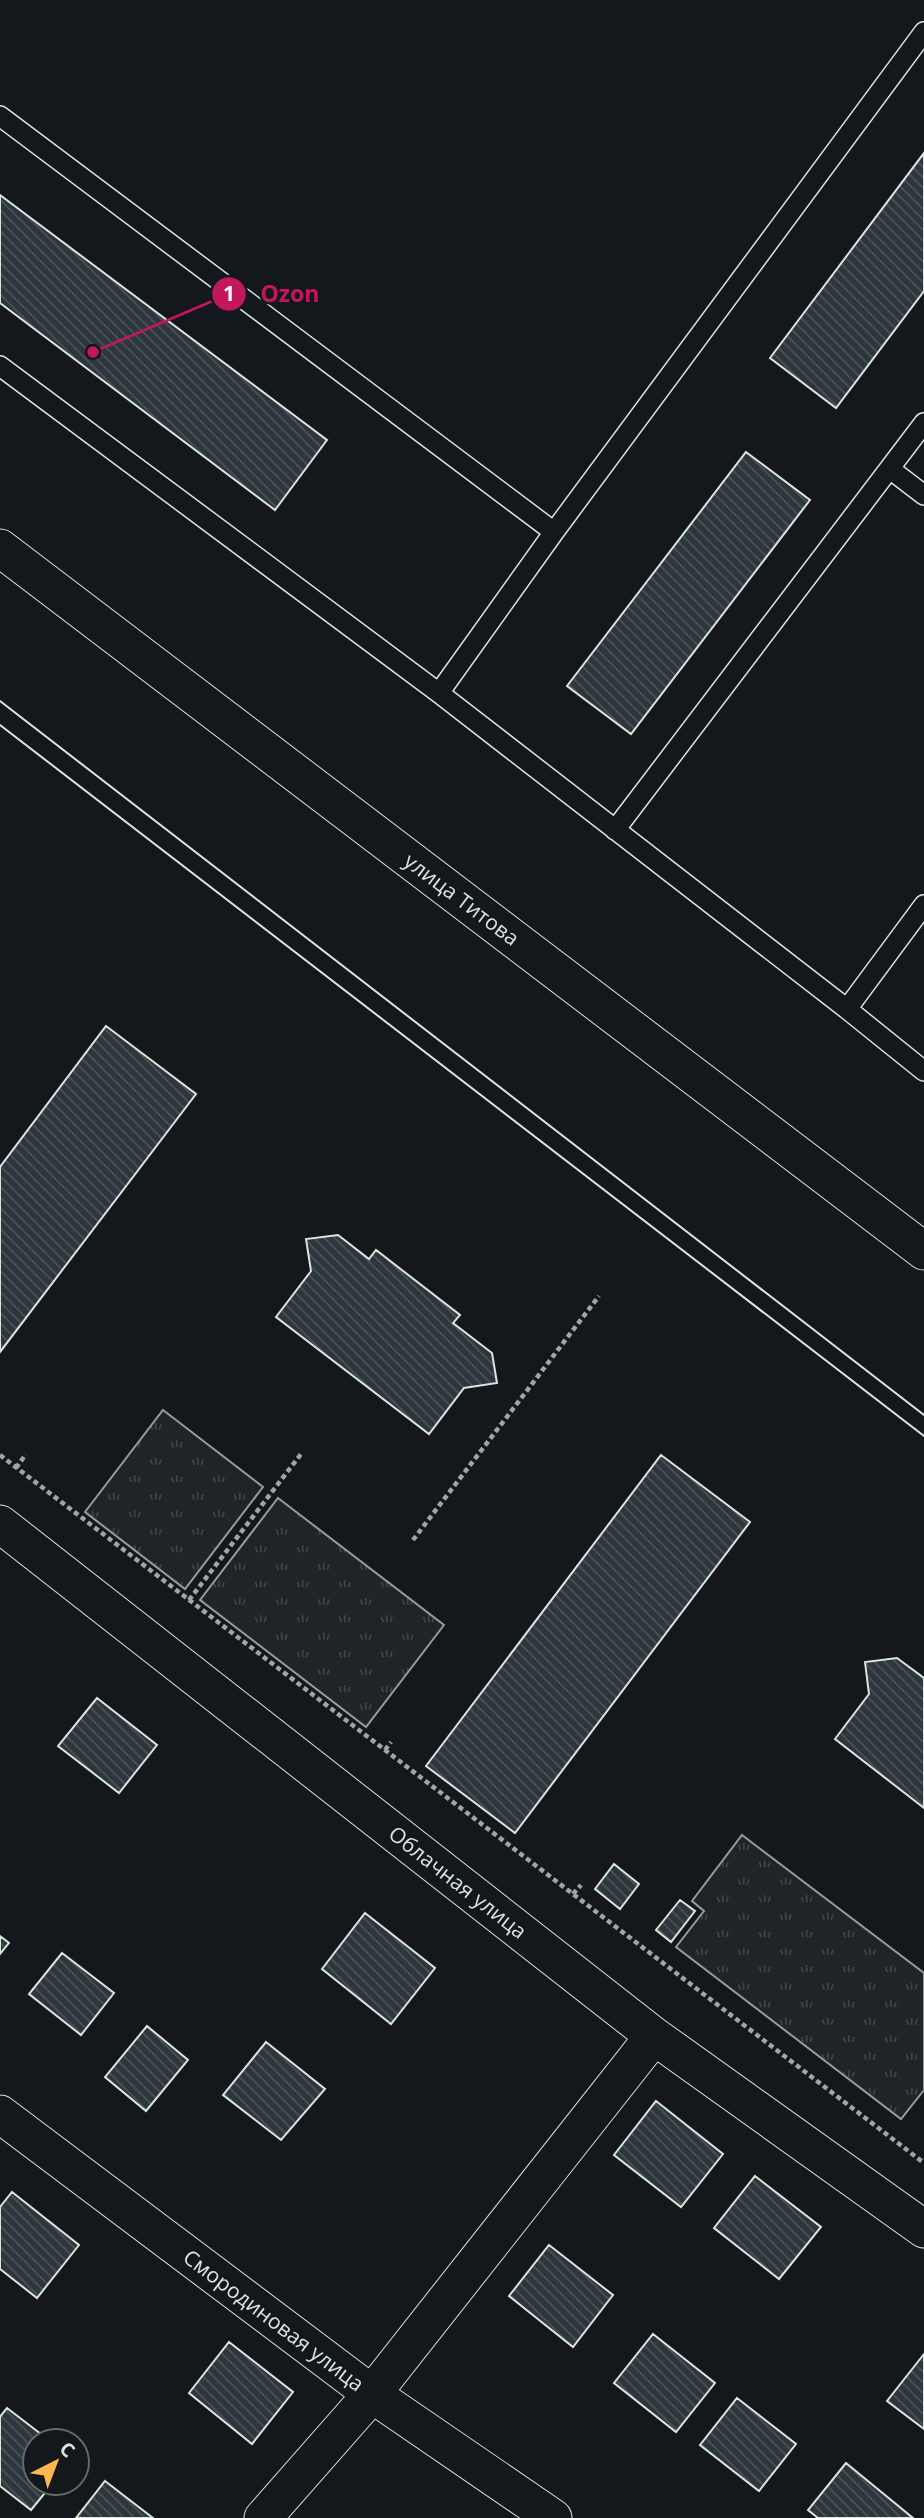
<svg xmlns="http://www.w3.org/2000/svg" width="924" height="2518" font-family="'Open Sans',sans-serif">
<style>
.park{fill:url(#park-tufts);stroke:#939e99;stroke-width:2}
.building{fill:url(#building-back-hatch);stroke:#d8e6dc;stroke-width:2}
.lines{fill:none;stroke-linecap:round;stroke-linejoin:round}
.service-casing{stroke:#d8e6dc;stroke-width:22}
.minor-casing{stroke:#d8e6dc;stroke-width:39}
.path{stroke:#9da8a2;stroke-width:4.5;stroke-dasharray:5 3.5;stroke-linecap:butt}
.service{stroke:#14181c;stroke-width:19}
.minor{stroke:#14181c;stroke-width:37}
.tram{stroke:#d8e6dc;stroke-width:2}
.labels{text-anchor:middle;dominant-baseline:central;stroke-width:5;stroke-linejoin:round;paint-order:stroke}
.street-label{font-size:21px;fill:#d8e6dc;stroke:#14181c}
.leader{fill:none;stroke:#c2185b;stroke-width:2.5}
.callout-dot{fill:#c2185b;stroke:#14181c;stroke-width:2.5}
.mark-label{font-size:21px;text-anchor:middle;font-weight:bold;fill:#fff}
.callout-label{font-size:23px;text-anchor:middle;font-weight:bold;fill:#c2185b;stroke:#14181c;stroke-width:5;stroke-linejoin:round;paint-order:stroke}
</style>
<defs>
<pattern id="park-tufts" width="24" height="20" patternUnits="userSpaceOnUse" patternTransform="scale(1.75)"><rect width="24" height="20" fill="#202428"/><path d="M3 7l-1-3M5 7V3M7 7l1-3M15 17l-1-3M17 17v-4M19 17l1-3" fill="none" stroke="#404447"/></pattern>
<pattern id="building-back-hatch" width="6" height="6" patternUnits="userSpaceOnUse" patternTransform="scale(1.75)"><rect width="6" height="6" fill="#2c363c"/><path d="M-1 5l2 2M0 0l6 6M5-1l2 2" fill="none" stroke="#4a5358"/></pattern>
</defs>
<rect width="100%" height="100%" fill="#14181c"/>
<path class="park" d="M163,1410L263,1487L185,1589L85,1512Z
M278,1498L444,1625L366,1727L200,1600Z
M742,1835L924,1973V2090L901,2119L676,1947L704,1911L692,1901Z"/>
<path class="building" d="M924,153V291L836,408L770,358Z
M0,195L327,440L275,510L0,303Z
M746,452L810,500L631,734L567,686Z
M106,1026L196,1094L0,1352V1167Z
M338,1235L369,1259L376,1250L460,1315L453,1323L492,1353L497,1383L464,1388L429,1434L276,1317L311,1271L306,1239Z
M661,1455L750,1522L515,1833L426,1766Z
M897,1658L924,1678V1808L835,1739L869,1694L865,1662Z
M97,1698L157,1745L119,1793L58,1746Z
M614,1864L639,1884L620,1909L595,1889Z
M680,1900L695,1911L671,1942L656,1930Z
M365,1913L435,1968L391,2024L322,1969Z
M0,1936L9,1943L0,1954Z
M62,1953L114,1993L81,2035L29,1994Z
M147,2026L188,2060L146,2111L105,2077Z
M266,2042L325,2089L281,2140L223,2095Z
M656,2101L723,2154L681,2207L614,2155Z
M755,2176L821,2227L779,2279L714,2228Z
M12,2192L79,2245L37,2298L0,2269V2207Z
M549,2245L613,2295L573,2347L509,2296Z
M653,2334L715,2383L676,2432L614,2383Z
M229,2342L293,2392L252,2444L189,2393Z
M924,2354V2429L887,2401Z
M737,2398L796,2444L759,2491L700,2445Z
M7,2408L50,2441H35V2483H53L31,2510L0,2486V2417Z
M846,2463L913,2518H818L808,2510Z
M105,2481L153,2518H76Z"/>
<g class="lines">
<defs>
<path id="service" d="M0,116L554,532
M0,366L439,693L847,1009L924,905
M890,469L924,495
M439,693L554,532L924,32
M615,830L924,423
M847,1009L924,1071"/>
<path id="minor" d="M0,548L924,1251
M0,1524L654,2036L924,2229
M0,2114L372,2394L553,2518
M263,2518L372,2394L654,2036"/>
</defs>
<use href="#service" class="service-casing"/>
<use href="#minor" class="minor-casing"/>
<path class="path" d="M0,1455L924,2163
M16,1468L26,1454
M413,1540L599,1296
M189,1600L301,1454
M385,1750L391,1742
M573,1894L581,1885"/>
<use href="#service" class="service"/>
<use href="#minor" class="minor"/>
<path class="tram" d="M0,701L924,1415
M0,725L924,1436"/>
</g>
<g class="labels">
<g class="street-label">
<text transform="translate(462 899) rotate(37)">улица Титова</text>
<text transform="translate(458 1882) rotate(38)">Облачная улица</text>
<text transform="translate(274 2320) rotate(37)">Смородиновая улица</text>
</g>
</g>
<path class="leader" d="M93 352L229 294"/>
<g class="callout-dot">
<circle cx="93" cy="352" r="7"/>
<circle cx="229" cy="294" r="18"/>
</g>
<g class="mark-label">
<text x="229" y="301">1</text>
</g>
<g class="callout-label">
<text x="290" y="302">Ozon</text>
</g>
<g transform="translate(56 2462) rotate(42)"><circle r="33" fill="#14181c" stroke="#626a69" stroke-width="2"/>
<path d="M0-5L12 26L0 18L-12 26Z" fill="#ffb74d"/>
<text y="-10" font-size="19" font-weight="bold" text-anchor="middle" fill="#d8e6dc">С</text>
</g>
</svg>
